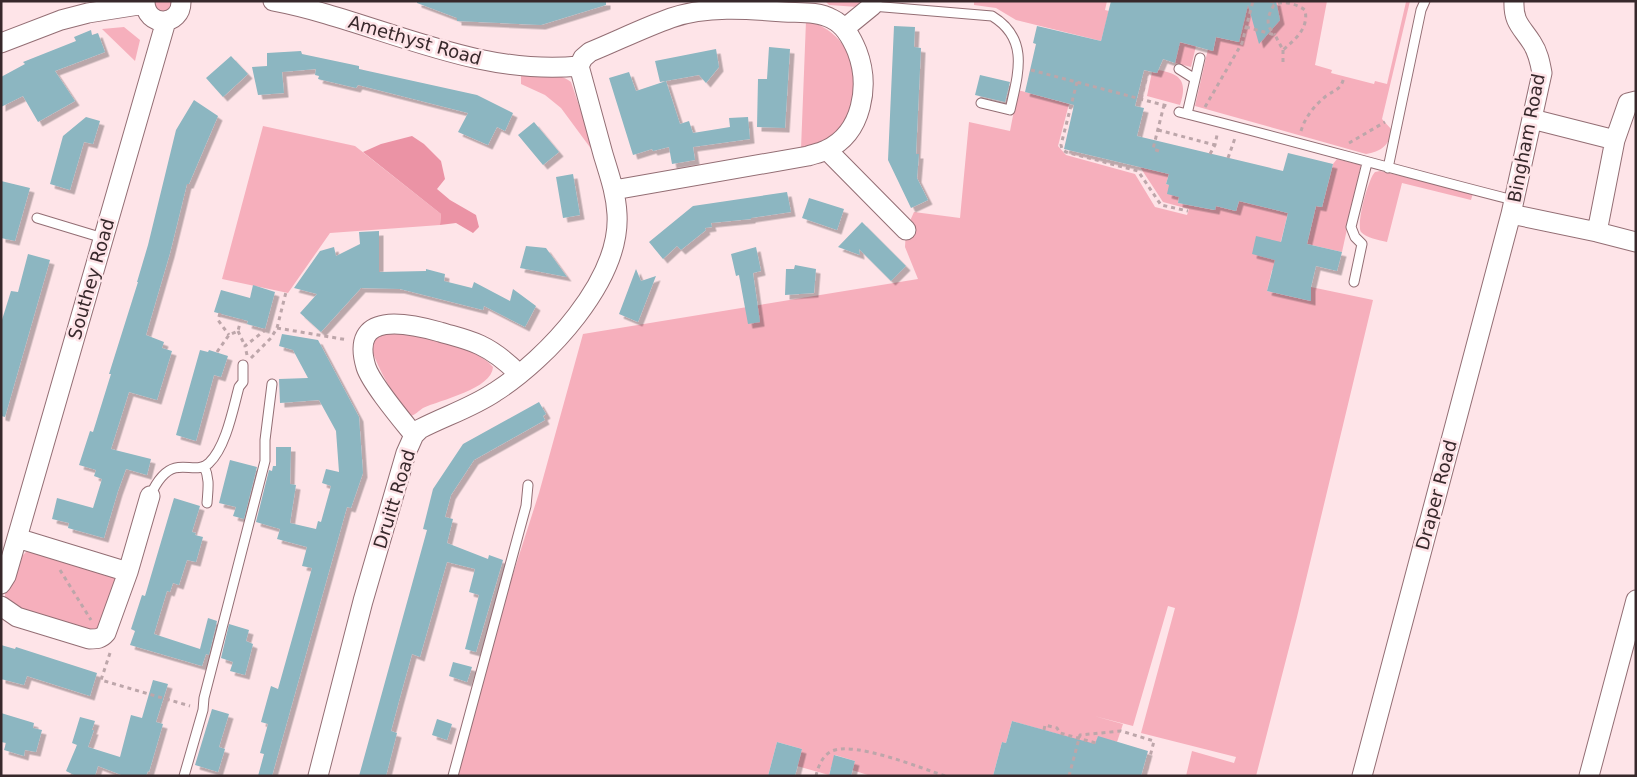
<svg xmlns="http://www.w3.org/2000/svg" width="1637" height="777" font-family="'DejaVu Sans',sans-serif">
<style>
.green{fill:#f6afbc}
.forest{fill:#eb93a5}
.building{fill:#8cb6c1;filter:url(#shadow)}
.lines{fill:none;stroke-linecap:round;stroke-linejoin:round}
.service-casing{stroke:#936e74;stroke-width:11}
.minor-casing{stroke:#936e74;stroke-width:21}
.path{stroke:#bda6aa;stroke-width:3;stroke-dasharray:4 4;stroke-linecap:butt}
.service{stroke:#fff;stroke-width:9}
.minor{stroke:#fff;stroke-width:19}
.labels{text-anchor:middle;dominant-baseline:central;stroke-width:5;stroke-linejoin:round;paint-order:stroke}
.street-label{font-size:18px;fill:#37282b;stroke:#fee4e8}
</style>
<defs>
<filter id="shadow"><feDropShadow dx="4.5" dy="4.5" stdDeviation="0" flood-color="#0004"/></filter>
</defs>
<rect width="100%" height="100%" fill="#fee4e8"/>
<path class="green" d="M152,1H172L171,10L158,13Z
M825,1H865L858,7L829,5Z
M974,1H1107L1105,10L1109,11L1101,41L1016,20L996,8L974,5Z
M1242,1H1327L1315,65L1332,70L1331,73L1374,84L1375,81L1387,84L1406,2L1404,1H1410L1382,119L1391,129C1391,145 1380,152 1366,154L1195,106L1208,49L1213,51L1216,37L1239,42Z
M806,21C840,28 858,59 855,93C855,98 851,105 849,111C847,115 846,121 843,125C833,139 817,144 801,149Z
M124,27L140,40L135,61L102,29Z
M1179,42L1196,46L1191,67L1175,63Z
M1158,70C1183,74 1187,83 1180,105L1147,96L1152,72L1157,73Z
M521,72C536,73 559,72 571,82L591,141L592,150L561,108L545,95L521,84Z
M1018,90L1069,104L1058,146L1066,155L1135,174L1155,207L1187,215L1189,209L1163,202L1140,167L1169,174L1166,184L1169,185L1179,197L1178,203L1214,210L1216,206L1236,211L1239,201L1288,213L1277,257L1289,274L1272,270L1267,291L1311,301V287L1373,300L1297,617L1256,776H1186L1192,751L1234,763L1236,757L1141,733L1175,608L1168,606L1133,726L1094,716L1123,724L1117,742L1098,737L1087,776H1062L1072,738L1012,721L1006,743L1002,742L993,776H871L852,770L855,761L835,755L829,775L797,766L802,749L777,742L768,776H457L505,599L539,493L583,334L918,279L905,247L906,230L914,212L960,218L969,122L1010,131Z
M263,126L355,146L441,214L440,225L330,233L288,293L222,279Z
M1337,159L1361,165L1342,252L1307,244L1316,206L1322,207L1333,164Z
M1380,171L1473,193L1471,200L1402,183L1387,242C1379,240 1366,238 1361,232C1356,224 1368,179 1375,172Z
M384,332C413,334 474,344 493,367C492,389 440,400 423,408C418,411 416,415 410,416C393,394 379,372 371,347L375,339Z
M32,551L113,576L116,580L103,626L92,631L21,611L5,601V593L11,582L19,559L26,552Z"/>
<path class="forest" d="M412,136L424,144L441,161L445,179L437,189L450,200L476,215L479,227L473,233L456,223L440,225L441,214L363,152L381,144Z"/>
<path class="building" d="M417,1H606V5L541,25L457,21V18L417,3Z
M1111,1H1276L1280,20L1259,44L1248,5L1239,42L1216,37L1213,51L1180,42L1175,63L1163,59L1157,73L1144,70L1135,106L1144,108L1137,136L1283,171L1288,153L1333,164L1322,207L1316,206L1307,244L1342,252L1337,271L1316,266L1311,287V301L1267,291L1275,260L1252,254L1256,236L1281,242L1288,213L1239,201L1236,211L1216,206L1215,210L1178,203L1179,197L1167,194L1169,185L1166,184L1169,174L1064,149L1074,105L1025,92L1036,44L1033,43L1037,26L1101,41Z
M894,26L915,27L914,47L921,48L916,154H919L917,178L928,200L911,208L888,160Z
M91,30L92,35L98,33L105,52L55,71L75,101L38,122L23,96L1,107V77L25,64L23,62L76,41L74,37Z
M769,47L790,49L785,128L757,127L758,79H767Z
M716,49L719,67L706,83L699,75L660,82L655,61Z
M301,51L302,54L359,66V69L477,95L513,113L505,131L497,127L488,145L458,132L468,113L358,85L356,88L318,79L319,76L315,75L316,69L282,72L284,93L258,95L252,67L267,66V53Z
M231,56L248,74L223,97L206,78Z
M629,72L636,91L666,81L680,124L689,121L693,133L730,127L729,118L748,117L750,139L693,147L695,160L672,164L669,147L653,151L652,149L633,155L609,78Z
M980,75L1010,82L1005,102L975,95Z
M194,100L218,116L189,184H187L170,253L146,335L164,342L162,348L172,351L157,400L129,392L111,449L151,459L147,475L126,469L118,491L104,538L68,528L69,523L52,519L57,498L93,508L102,479L94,476L96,470L79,465L90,431L93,432L111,374H109L138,282H137L148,245L176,130Z
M86,117L100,121L93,144L84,142L70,190L50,184L63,136Z
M534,122L559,152L543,165L518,135Z
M573,174L580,215L563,218L556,177Z
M1,181L30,188L15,241L1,238Z
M787,192L791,212L751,218V219L711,223L712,227L705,228L706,230L681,250L677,246L663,259L649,242L693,206Z
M809,198L844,209L837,230L802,218Z
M862,222L906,266L891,281L859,249L860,255L838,247Z
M379,231V272L426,271V269L445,274L444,281L472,288L474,282L510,301L513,289L536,306L525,327L484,306L483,310L400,289L361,288L321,332L300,313L317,294L294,288L320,251L334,247L336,256L360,244L359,232Z
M526,246L546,248L567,277L520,268Z
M756,247L761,271L753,273L760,322L748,324L739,275L736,276L731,254Z
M28,254L50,260L5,417L1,416V323L11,291L18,292Z
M795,265L816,269L814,293L785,295L786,269H794Z
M636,269L641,281L656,276L638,322L619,314Z
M253,285L275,292L265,329L247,324L248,321L214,312L221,290L250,298Z
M282,334L318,340L359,417L363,473L351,508L347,507L272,776H258L264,754L260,753L268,724L261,722L271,686L278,689L312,568L302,566L307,547L277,539L280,529L256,522L269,470L272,471L273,466H276V447H291L290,484L296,485L290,523L316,529L318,521L321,522L331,486L322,483L326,469L339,472L336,431L319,400L280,403L279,379L308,378L293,350L279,346Z
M200,350L208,352L209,350L228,356L221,377L214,375L196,441L176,435Z
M539,402L546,414L543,416L545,420L474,460L451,495L445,517L453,519L447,543L488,559L489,555L503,560L476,652L465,649L479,595L469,592L475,569L447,562L420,657L412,654L399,701L391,731L397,733L386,776H359L427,530L423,529L433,489L463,444Z
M230,460L257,467L244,519L233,516L236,507L219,503Z
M174,498L200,506L192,532L196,533L195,535L203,537L196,562L187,560L179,585L173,583L170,592L167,591L154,634L200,649L208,618L217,621L209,655L206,654L202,666L130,645L135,631L131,629L142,595L145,596Z
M229,624L249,630L246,641L253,644L245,675L230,671L233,662L221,658Z
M1,645L15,649L16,647L97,673L90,696L27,676L24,685L1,679Z
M453,662L472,667L467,682L449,676Z
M153,680L168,684L156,722L163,724L149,772L148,771L146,776H124L98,766L95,776H76L66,771L77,745L72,743L80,717L95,721L92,730H94L88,747L120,757L131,715L142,718Z
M212,709L229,714L219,747L225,749L218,772L195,765Z
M1,713L34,723L33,728L42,730L36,752L25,750L24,756L4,750L6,743L1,742Z
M437,719L452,724L447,740L432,735Z
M1012,721L1095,744L1098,736L1148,751L1141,776H993L1002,742L1006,743Z
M777,742L802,749L795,776H768Z
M834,755L855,761L851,776H829Z"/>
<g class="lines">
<defs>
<path id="service" d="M872,6L992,16C1030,39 1018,74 1010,110L981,103
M1179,69L1195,79
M1179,112C1291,140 1402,172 1513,200
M1187,114L1200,58
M1388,168L1421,10L1425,1
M37,218L103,238
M1354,282L1362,244L1355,237L1351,227L1367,163
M204,466C210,479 208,489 207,503
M150,496C155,485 163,471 175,468C187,465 200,472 209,463C226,447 233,409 239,387L243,382V365
M184,776L203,710L204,698L265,461V440L272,384
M453,776L526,506L528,485"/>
<path id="minor" d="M145,1C145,28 182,27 181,1
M273,1C374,20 473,77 579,66L583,58L590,52C617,41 643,28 671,18C706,6 747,9 784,12C799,13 818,11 832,19C845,25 852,39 857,51C870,85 863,133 826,150C820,153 814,154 808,156L614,190
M1514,1C1513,23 1522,27 1532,43C1538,52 1540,62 1542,73L1511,214L1597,232L1636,242
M845,28L872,6V1
M1,43L61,20L88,13L145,4
M1532,119L1615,140L1597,232
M1615,140L1628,103L1636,101
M827,150L906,230
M414,435C402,420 371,383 366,367C349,310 408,323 440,332C453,336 467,339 480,345C495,352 508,363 519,374
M17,538L166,21
M128,572L150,496
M1,584L6,576L17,538L128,572L106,633C101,639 97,639 89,639L17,617L1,606
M318,776L363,601L406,453L414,435L420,429C445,416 471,408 495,392C547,359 621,280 617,214C616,193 609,174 603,154C595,125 587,96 579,66
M1362,776L1511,214
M1589,776L1636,600"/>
</defs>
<use href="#service" class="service-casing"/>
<use href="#minor" class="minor-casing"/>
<path class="path" d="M1270,1L1277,3
M1246,27L1275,35L1283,50C1295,39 1309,29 1305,10C1297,4 1283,0 1274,5C1267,17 1265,25 1275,35
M1283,50V64
M1031,70L1167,106
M1077,82L1061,145L1062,149L1066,152L1138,171L1161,205L1188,211
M1141,99L1148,71
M1205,107L1242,43L1253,1
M1158,130L1215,145
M1301,131C1305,117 1315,105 1326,96C1336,89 1341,90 1344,77
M1349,143L1385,122
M1159,151L1153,149L1164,105
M1210,154L1215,145L1217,135
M1228,158L1235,138
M220,313L218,320L229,335
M277,328L348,340
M238,331L245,346
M217,352L229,335L238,331L241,319
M247,355L245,346L264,331L266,325
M251,358L271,338L277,328L286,292
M60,570L91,620
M110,653L101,680L190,706
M1044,730L1045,725L1057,728L1060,733L1096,743
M816,776C818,766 823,755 832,751C854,741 921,768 945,776
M1069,776L1080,735L1121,731L1154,741L1145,776"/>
<use href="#service" class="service"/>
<use href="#minor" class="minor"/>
</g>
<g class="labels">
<g class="street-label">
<text transform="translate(415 40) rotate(16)">Amethyst Road</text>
<text transform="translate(1526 138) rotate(-79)">Bingham Road</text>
<text transform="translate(91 279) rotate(-74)">Southey Road</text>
<text transform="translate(1436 495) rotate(-75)">Draper Road</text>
<text transform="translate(394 499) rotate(-73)">Druitt Road</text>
</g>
</g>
<rect width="1637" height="777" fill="none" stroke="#37282b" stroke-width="5"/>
</svg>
